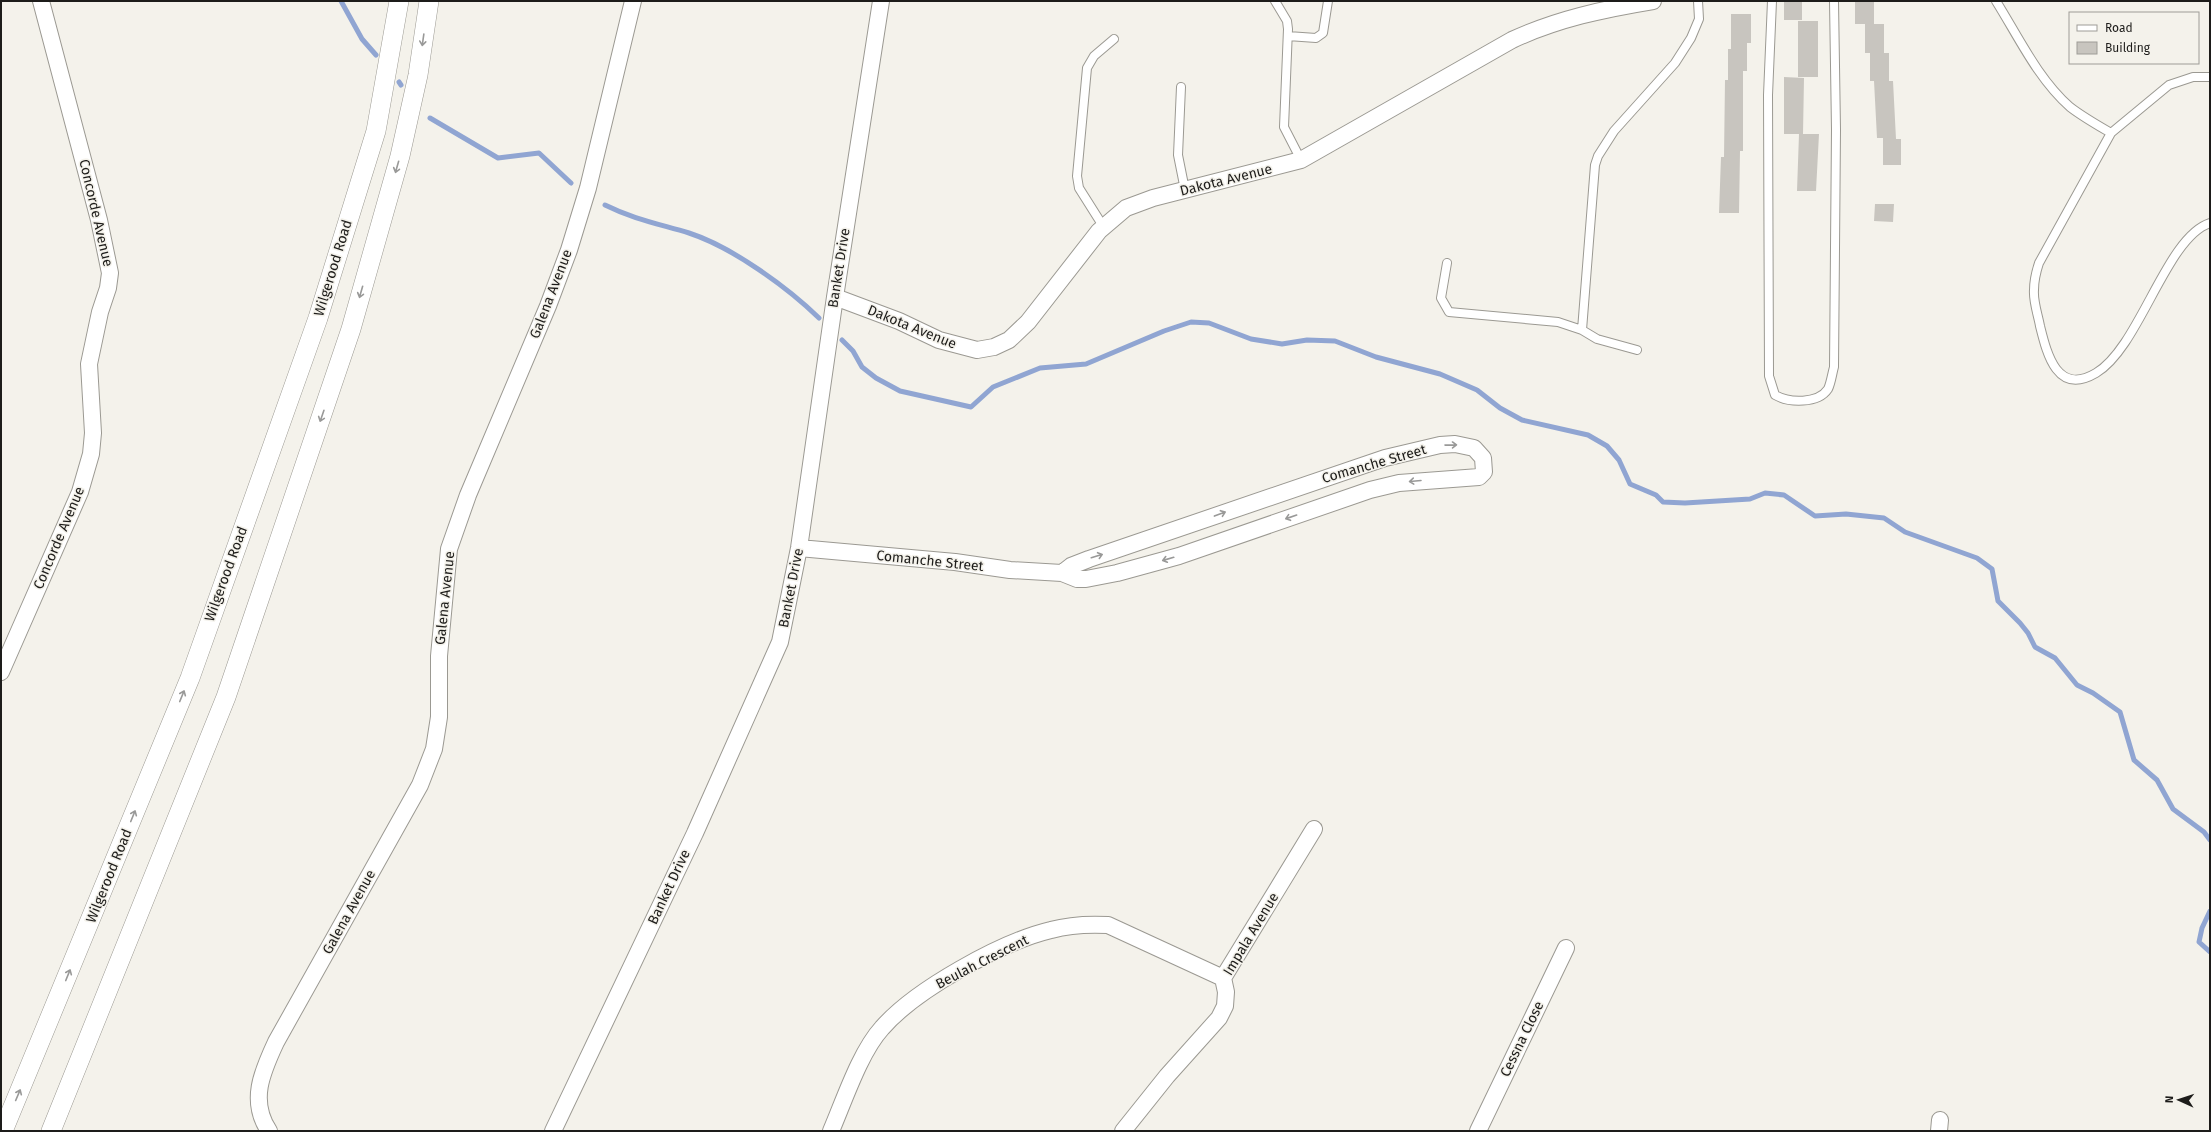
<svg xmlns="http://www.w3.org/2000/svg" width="2211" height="1132" font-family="'Fira Sans',sans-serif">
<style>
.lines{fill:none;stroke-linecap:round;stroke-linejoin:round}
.stream{stroke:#90a5d2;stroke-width:5}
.building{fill:#c8c5bf}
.service-casing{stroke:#9b9992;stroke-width:10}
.minor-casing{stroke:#9b9992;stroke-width:18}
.tertiary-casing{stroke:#9b9992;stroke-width:20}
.service{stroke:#fff;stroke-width:8}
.minor{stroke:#fff;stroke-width:16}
.tertiary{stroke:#fff;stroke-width:19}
.oneway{stroke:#999998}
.labels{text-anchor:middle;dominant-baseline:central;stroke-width:3;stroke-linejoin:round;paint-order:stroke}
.street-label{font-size:14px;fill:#1d1c1a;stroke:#f4f2eb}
</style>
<rect width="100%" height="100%" fill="#f4f2eb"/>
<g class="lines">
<path class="stream" d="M341,1L362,39L376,55
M399,82L401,85
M430,118L498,158L539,153L571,183
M605,205C633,219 659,224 689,233C732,247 787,287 819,318
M842,340L853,351L862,367L876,378L900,391L971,407L993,387L1040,368L1086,364L1164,331L1191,322L1209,323L1251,339L1282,344L1307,340L1335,341L1376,357L1440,374L1477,390L1500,408L1522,420L1588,435L1607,446L1619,460L1630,484L1656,495L1663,502L1685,503L1750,499L1765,493L1784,495L1815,516L1846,514L1884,518L1905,532L1977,558L1992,569L1998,601L2020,623L2028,633L2035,647L2055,658L2077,685L2093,693L2120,712L2134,760L2157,780L2173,809L2204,832L2210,840
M2210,911L2202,928L2199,942L2210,952"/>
</g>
<path class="building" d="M1784,1H1802V20H1784Z
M1855,1H1874V24H1855Z
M1731,14H1751V43H1747V71H1743V151H1740L1739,213H1719L1721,157H1724L1725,80H1728V49H1731Z
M1798,21H1818V77H1798Z
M1865,24H1884V53H1889V81H1893L1896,139H1901V165H1883V138H1877L1874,81H1870V53H1865Z
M1784,77L1804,78L1803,134H1784Z
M1799,134H1819L1816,191H1797Z
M1875,204H1894L1893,222L1874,221Z"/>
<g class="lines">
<defs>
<path id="service" d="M1275,1L1287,21L1288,29L1284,127L1301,160
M1772,1L1768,95L1769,376L1775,395C1789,403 1818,404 1828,389C1831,383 1832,374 1834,367L1836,130L1834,1
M1996,1C2018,36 2038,79 2070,107C2083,117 2097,125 2111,133
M1288,36L1316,38L1323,33L1328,1
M2210,77H2193L2169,85L2111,133L2039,263C2036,272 2034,280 2034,290C2033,301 2038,315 2040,326C2047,354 2057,396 2096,373C2140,347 2166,237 2210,223
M1181,87L1178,155L1185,190
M1103,226L1079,188L1077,176L1087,68L1094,56L1114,39
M1447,263L1441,298L1449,312L1558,322L1582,330L1595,165L1598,156L1614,131L1675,63L1691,38L1699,19L1698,1
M1582,330L1597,339L1637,350"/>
<path id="minor" d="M835,297L899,321L939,340L977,350L994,347L1009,340L1028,322L1099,231L1126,208L1153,198L1301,160L1512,40C1557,19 1604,9 1653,1
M799,548L955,562L1010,570L1062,573L1077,579H1086L1117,573L1179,556L1370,490L1399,483L1479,477L1484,472L1483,458L1474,448L1455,444L1440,445L1385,458L1089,559L1071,566L1062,573
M1,672L80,492L91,454L93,433L89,364L100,312L108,288L110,273L99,220L41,1
M269,1131C249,1101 262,1072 276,1042L420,785L434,749L439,717V656L449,549L468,495L548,306L569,250L588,188L633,1
M553,1131L695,833L780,642L799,548L835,297L881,1
M831,1131C844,1101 860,1052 882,1028C915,990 1001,942 1051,930C1069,925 1089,924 1108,925L1223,978
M1123,1131L1167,1076L1219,1018L1225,1006L1226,992L1223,978L1314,829
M1478,1131L1566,948
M1939,1131L1940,1120"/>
<path id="tertiary" d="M3,1131L190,678L318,318L376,131L399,1
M51,1131L226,697L351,329L400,156L418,75L429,1"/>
</defs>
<use href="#service" class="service-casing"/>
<use href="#minor" class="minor-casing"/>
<use href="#tertiary" class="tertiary-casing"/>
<use href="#service" class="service"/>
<use href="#minor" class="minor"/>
<use href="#tertiary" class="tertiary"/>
</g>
<defs><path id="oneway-shaft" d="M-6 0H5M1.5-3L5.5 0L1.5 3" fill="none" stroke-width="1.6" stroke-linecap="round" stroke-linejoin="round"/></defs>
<g class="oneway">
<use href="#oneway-shaft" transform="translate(423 40) rotate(98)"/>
<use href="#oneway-shaft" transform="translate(397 167) rotate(106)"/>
<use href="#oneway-shaft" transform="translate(361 292) rotate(106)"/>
<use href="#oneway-shaft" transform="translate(322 416) rotate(109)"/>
<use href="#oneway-shaft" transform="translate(1451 445) rotate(-1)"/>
<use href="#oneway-shaft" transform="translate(1415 481) rotate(175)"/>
<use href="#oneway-shaft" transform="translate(1220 514) rotate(-20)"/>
<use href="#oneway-shaft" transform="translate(1291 517) rotate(161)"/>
<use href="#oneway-shaft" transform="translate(1097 556) rotate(-17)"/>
<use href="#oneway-shaft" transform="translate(1168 559) rotate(164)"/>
<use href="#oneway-shaft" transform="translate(182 696) rotate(-68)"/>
<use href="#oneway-shaft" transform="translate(133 816) rotate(-68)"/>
<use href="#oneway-shaft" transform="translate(68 975) rotate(-68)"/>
<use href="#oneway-shaft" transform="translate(18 1095) rotate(-67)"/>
</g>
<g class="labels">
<g class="street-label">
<text transform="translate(1226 180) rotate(-14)">Dakota Avenue</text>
<text transform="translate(96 213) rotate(77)">Concorde Avenue</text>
<text transform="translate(333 268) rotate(-73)">Wilgerood Road</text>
<text transform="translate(839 268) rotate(-81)">Banket Drive</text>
<text transform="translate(551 294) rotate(-69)">Galena Avenue</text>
<text transform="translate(912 327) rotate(22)">Dakota Avenue</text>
<text transform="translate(1374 464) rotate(-16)">Comanche Street</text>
<text transform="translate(59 538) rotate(-67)">Concorde Avenue</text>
<text transform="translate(930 561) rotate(6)">Comanche Street</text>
<text transform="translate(226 574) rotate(-70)">Wilgerood Road</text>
<text transform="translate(791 588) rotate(-79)">Banket Drive</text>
<text transform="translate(445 598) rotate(-84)">Galena Avenue</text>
<text transform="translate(109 876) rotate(-68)">Wilgerood Road</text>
<text transform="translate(669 887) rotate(-65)">Banket Drive</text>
<text transform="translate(349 912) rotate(-61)">Galena Avenue</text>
<text transform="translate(1251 934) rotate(-59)">Impala Avenue</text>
<text transform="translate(982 962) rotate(-27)">Beulah Crescent</text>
<text transform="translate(1522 1039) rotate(-64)">Cessna Close</text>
</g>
</g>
<rect width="2211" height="1132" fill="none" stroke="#1d1c1a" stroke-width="4"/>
<rect x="2069" y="12" width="130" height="52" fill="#f4f2eb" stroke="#9e9c97"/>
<rect x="2077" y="25" width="20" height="6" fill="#ffffff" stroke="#9e9c97"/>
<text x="2105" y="32" font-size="12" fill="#1d1c1a">Road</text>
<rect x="2077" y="42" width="20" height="12" fill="#c8c5bf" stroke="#9e9c97"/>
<text x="2105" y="52" font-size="12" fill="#1d1c1a">Building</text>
<g transform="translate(2179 1100) rotate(273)" stroke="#f4f2eb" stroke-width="3" paint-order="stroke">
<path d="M0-3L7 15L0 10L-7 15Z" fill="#1d1c1a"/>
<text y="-6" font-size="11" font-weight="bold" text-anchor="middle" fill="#1d1c1a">N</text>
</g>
</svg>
